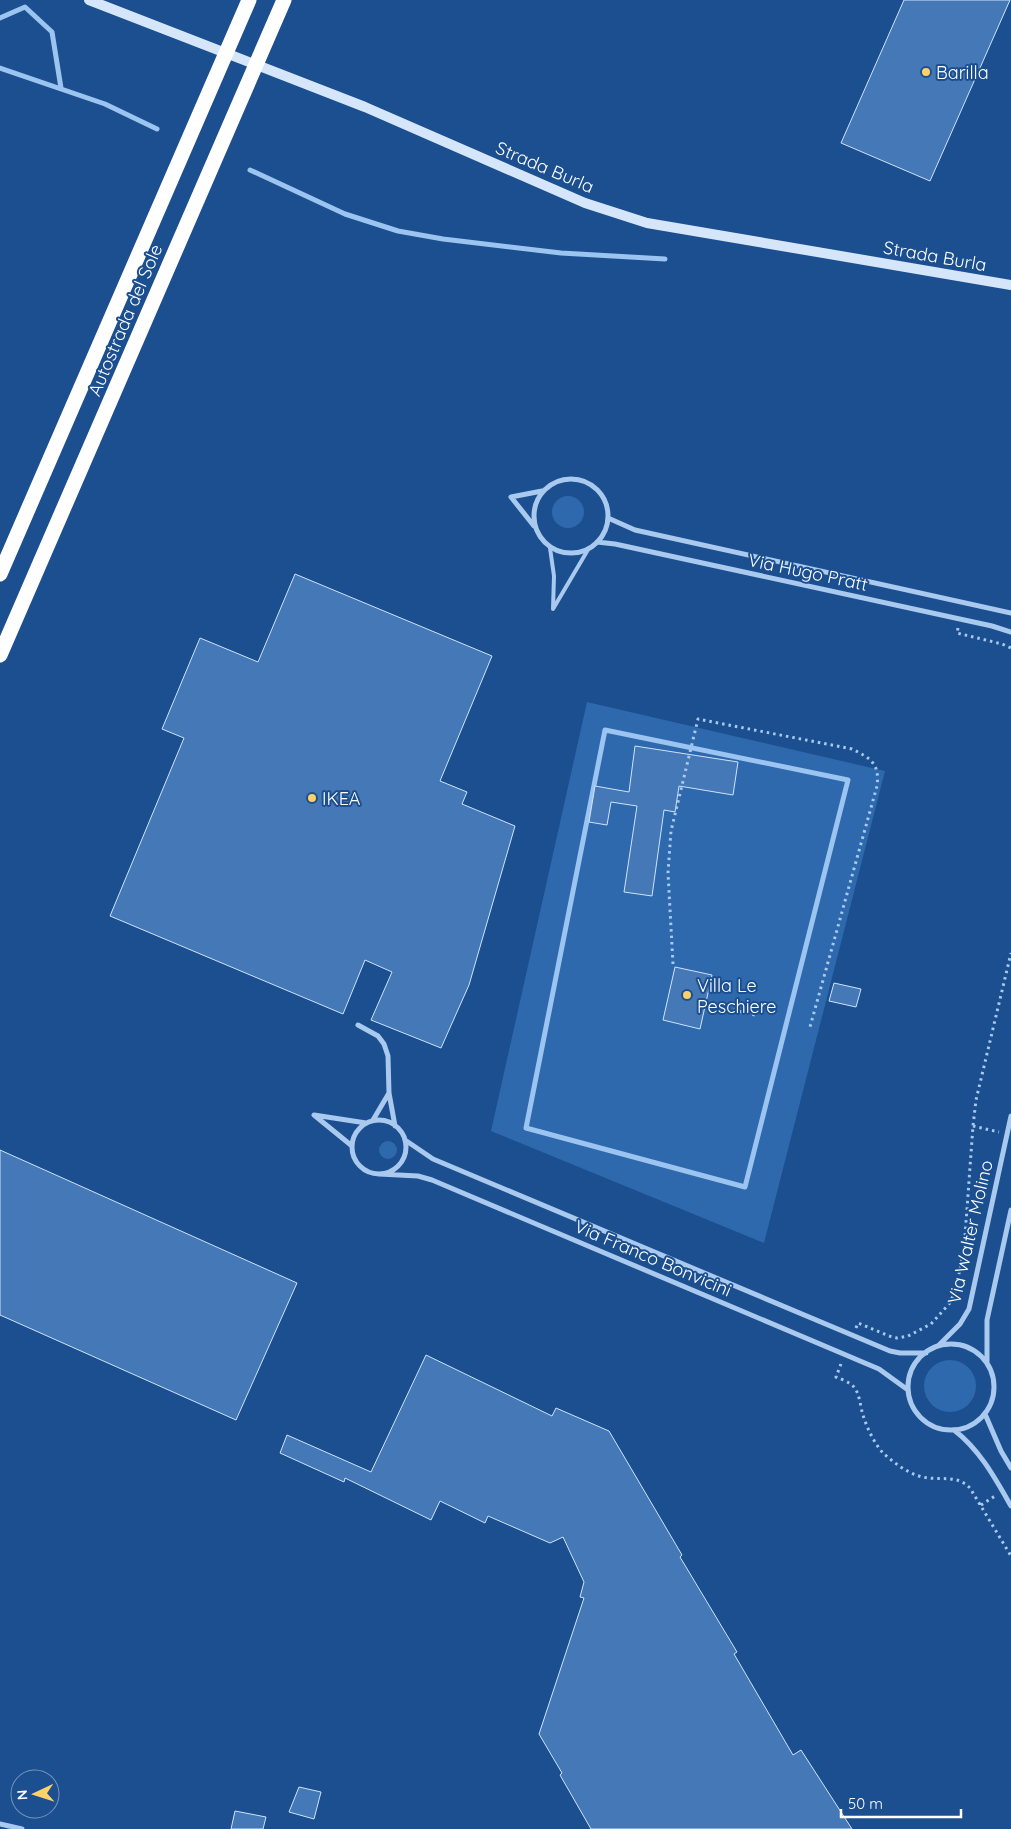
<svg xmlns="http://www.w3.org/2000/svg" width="1011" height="1829" font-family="Quicksand,sans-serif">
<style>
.green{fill:#2e69ad}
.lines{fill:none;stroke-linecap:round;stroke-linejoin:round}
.stream{stroke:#9cc4f0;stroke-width:5}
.building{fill:#4478b7;stroke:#cfe3fa}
.path{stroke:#a9c9ee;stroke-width:3;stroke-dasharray:2.5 4;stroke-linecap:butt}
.lane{stroke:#a9c9ee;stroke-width:4}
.street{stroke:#a9c9ee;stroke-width:5}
.secondary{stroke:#d6e6fa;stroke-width:10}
.highway{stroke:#fff;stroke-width:15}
.poi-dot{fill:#ffd166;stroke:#1b4f8f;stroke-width:2}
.labels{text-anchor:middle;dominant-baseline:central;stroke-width:4;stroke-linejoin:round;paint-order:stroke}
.poi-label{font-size:18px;fill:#fff;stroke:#1b4f8f;text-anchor:start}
.street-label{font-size:18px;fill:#fff;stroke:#1b4f8f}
</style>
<rect width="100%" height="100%" fill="#1b4f8f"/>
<path class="green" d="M552 512a16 16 0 1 1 32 0a16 16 0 1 1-32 0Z
M587,702L885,771L764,1243L491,1131Z
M379 1150a9 9 0 1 1 18 0a9 9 0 1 1-18 0Z
M924 1386a26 26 0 1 1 52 0a26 26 0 1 1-52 0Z"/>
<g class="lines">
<path class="stream" d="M0,18L25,7L52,32L61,88
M0,68L105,104L157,129
M250,170L345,214L398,231L443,239L561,253L665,259
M605,730L848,780L745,1187L526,1128Z"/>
</g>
<path class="building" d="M904,0H1010L930,181L841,143Z
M295,574L492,656L440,781L467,792L462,804L515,826L469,985L441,1048L371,1020L392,972L365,960L343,1014L110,916L184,738L162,729L200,638L258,662Z
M635,746L738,762L733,795L679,786L675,812L664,810L652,896L624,892L637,806L611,802L607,825L589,822L595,786L629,792Z
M675,967L712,975L700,1029L663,1020Z
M834,983L861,989L856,1007L829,1001Z
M0,1150L297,1283L236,1420L0,1315Z
M426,1355L552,1416L556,1408L609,1431L682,1555L680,1557L737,1652L734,1654L793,1755L801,1750L852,1829H591L560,1775L562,1773L539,1734L584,1598L580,1597L584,1582L563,1537L550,1543L488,1516L485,1523L440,1501L431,1520L345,1478L344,1482L280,1453L287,1435L371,1472Z
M299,1787L321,1792L314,1819L289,1812Z
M235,1811L266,1817L263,1829H231Z"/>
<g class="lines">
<path class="path" d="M958,628L957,633L1002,644L1011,648
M673,964L668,873L671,831L698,719L852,749C870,758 880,763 877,786L810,1027
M708,1004L755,1015
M973,1126L999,1132
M856,1328L858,1323L889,1336L897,1338L908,1336L931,1324L949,1304L955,1292L964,1250L973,1126L976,1100L1011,953
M841,1364L836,1377C841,1379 849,1382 853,1386C860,1393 860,1406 863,1415C867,1428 874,1443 883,1453C893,1462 906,1472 919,1476C937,1482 956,1473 970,1488L1011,1556
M981,1505L995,1496"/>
<path class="lane" d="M550,548L554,576L553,609L589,548"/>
<path class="street" d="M534 516a37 37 0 1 1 74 0a37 37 0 1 1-74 0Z
M608,518L635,530L1011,613
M534,526L511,497L542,491
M597,542L615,544L992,626L1011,632
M358,1025L378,1036L384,1044L388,1056L389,1093L395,1126
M373,1120L389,1093
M352 1147a27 27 0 1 1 54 0a27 27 0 1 1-54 0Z
M405,1140L433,1159L890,1351L900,1353H926
M352,1146L314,1115L366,1123
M379,1174L418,1176L432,1180L879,1369L908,1390
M908 1387a43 43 0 1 1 86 0a43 43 0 1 1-86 0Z
M939,1345L960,1324L969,1309L1011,1116
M987,1363V1320L1011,1210
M985,1414L1001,1451L1011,1468
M954,1430C980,1450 995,1478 1011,1506
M0,1824L22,1829"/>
<path class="secondary" d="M89,0L365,107L585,203L647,223L1011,285"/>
<path class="highway" d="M0,574L249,0
M0,655L284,0"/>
</g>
<g class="poi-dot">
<circle cx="926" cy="72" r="5"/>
<circle cx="312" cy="798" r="5"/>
<circle cx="687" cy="995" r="5"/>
</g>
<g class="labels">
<g class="poi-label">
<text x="936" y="72">Barilla</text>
<text x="322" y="798">IKEA</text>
<text x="697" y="985">Villa Le<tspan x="697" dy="21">Peschiere</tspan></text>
</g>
<g class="street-label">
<text transform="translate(545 167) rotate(23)">Strada Burla</text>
<text transform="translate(935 256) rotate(10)">Strada Burla</text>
<text transform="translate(125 320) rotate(-67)">Autostrada del Sole</text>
<text transform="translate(808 572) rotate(12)">Via Hugo Pratt</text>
<text transform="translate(970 1232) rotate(-77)">Via Walter Molino</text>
<text transform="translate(653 1258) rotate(23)">Via Franco Bonvicini</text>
</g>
</g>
<g transform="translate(35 1794) rotate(266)"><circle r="24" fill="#1b4f8f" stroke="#7695bc"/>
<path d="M0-4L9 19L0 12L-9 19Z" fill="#ffd166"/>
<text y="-8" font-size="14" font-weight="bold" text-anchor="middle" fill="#ffffff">N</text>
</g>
<path d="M841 1809v8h120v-8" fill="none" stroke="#ffffff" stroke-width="2.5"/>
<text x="848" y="1809" font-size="15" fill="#ffffff" stroke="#1b4f8f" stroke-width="4" paint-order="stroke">50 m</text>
</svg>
